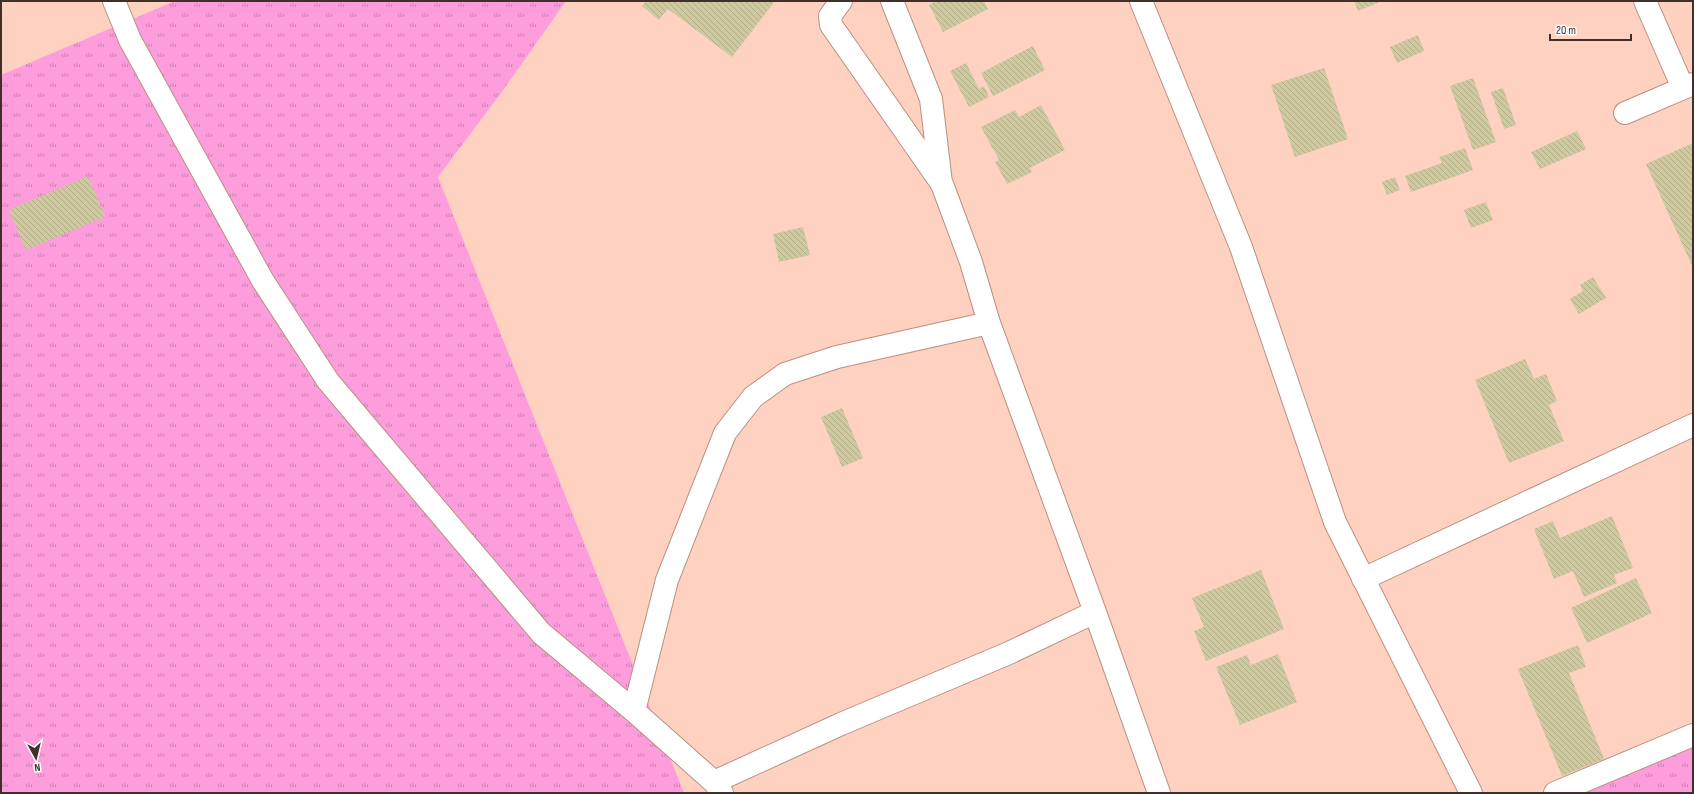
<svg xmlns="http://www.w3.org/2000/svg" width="1694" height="794" font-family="'Sofia Sans Condensed',sans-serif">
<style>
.grass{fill:url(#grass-tufts)}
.building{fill:url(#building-back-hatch)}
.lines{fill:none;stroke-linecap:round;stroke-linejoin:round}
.minor-casing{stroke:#ba9081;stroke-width:24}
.minor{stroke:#fff;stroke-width:22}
</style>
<defs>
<pattern id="grass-tufts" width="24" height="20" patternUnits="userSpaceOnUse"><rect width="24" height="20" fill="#fd9ddc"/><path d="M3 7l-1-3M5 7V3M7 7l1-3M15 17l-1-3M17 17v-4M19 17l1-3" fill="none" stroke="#ce80b2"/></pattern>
<pattern id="building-back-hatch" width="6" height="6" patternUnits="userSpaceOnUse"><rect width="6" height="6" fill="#cfc99f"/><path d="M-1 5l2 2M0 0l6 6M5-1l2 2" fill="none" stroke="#b3ad89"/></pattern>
</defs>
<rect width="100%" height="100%" fill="#ffd1c1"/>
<path class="grass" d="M175,1H566L504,89L438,177L684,793H1V75Z
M1693,743V793H1566Z"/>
<path class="building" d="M646,1H775L732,57L668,9L659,20L642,6Z
M936,1H984L988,9L943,32L929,5Z
M1354,1H1382L1358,11Z
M1418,35L1424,51L1397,63L1390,47Z
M1033,46L1045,70L993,96L981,73Z
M966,63L979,89L984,86L989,97L969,107L950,71Z
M1324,68L1348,139L1295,157L1271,85Z
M1473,78L1496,142L1473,150L1450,86Z
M1503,88L1516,125L1504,129L1491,92Z
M1041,105L1065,150L1030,168L1032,172L1007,184L995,162L999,160L981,127L1015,110L1019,117Z
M1577,131L1586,149L1540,169L1531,152Z
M1693,143V268L1646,164Z
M1465,148L1473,170L1411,192L1405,176L1442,163L1439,157Z
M88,176L105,217L26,250L9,210Z
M1395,177L1400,190L1387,195L1382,182Z
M1486,202L1493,220L1471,228L1464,210Z
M803,227L810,255L779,262L773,234Z
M1593,277L1606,298L1579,314L1570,299L1583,291L1580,285Z
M1525,359L1534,379L1546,374L1557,401L1549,405L1564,441L1509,463L1475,380Z
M842,408L863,458L842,467L821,417Z
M1612,516L1633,568L1614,575L1617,583L1584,597L1573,571L1554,579L1534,529L1553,521L1560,538Z
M1261,570L1284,629L1206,661L1194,631L1204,627L1192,598Z
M1636,578L1652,613L1587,643L1571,608Z
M1578,645L1586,667L1569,673L1604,759L1562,776L1518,669Z
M1278,654L1297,702L1240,725L1216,667L1247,655L1251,665Z"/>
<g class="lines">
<defs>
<path id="minor" d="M114,1L130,40L263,281L328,381L541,633L634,711L714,782L722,793
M841,1L830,16L831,25L942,184L971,262L989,323L1095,612L1159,793
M892,1L931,99L941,183
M1141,1L1241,247L1335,522L1471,793
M1645,1L1683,88
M1625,113L1693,84
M1363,579L1693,425
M634,711L667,580L725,433L753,397L785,374L837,357L989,323
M714,782L841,724L1009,653L1095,612
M1555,793L1693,735"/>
</defs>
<use href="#minor" class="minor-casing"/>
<use href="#minor" class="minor"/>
</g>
<rect width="1694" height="794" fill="none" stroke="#412f29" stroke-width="4"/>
<g transform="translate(36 758) rotate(172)" stroke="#fefefe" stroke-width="3" paint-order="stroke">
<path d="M0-3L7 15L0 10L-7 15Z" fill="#412f29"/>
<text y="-6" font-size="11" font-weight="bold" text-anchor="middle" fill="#412f29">N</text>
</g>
<path d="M1550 34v6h81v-6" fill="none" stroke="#412f29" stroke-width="2"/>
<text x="1556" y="34" font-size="12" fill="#412f29" stroke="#fefefe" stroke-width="3" paint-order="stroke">20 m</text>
</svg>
